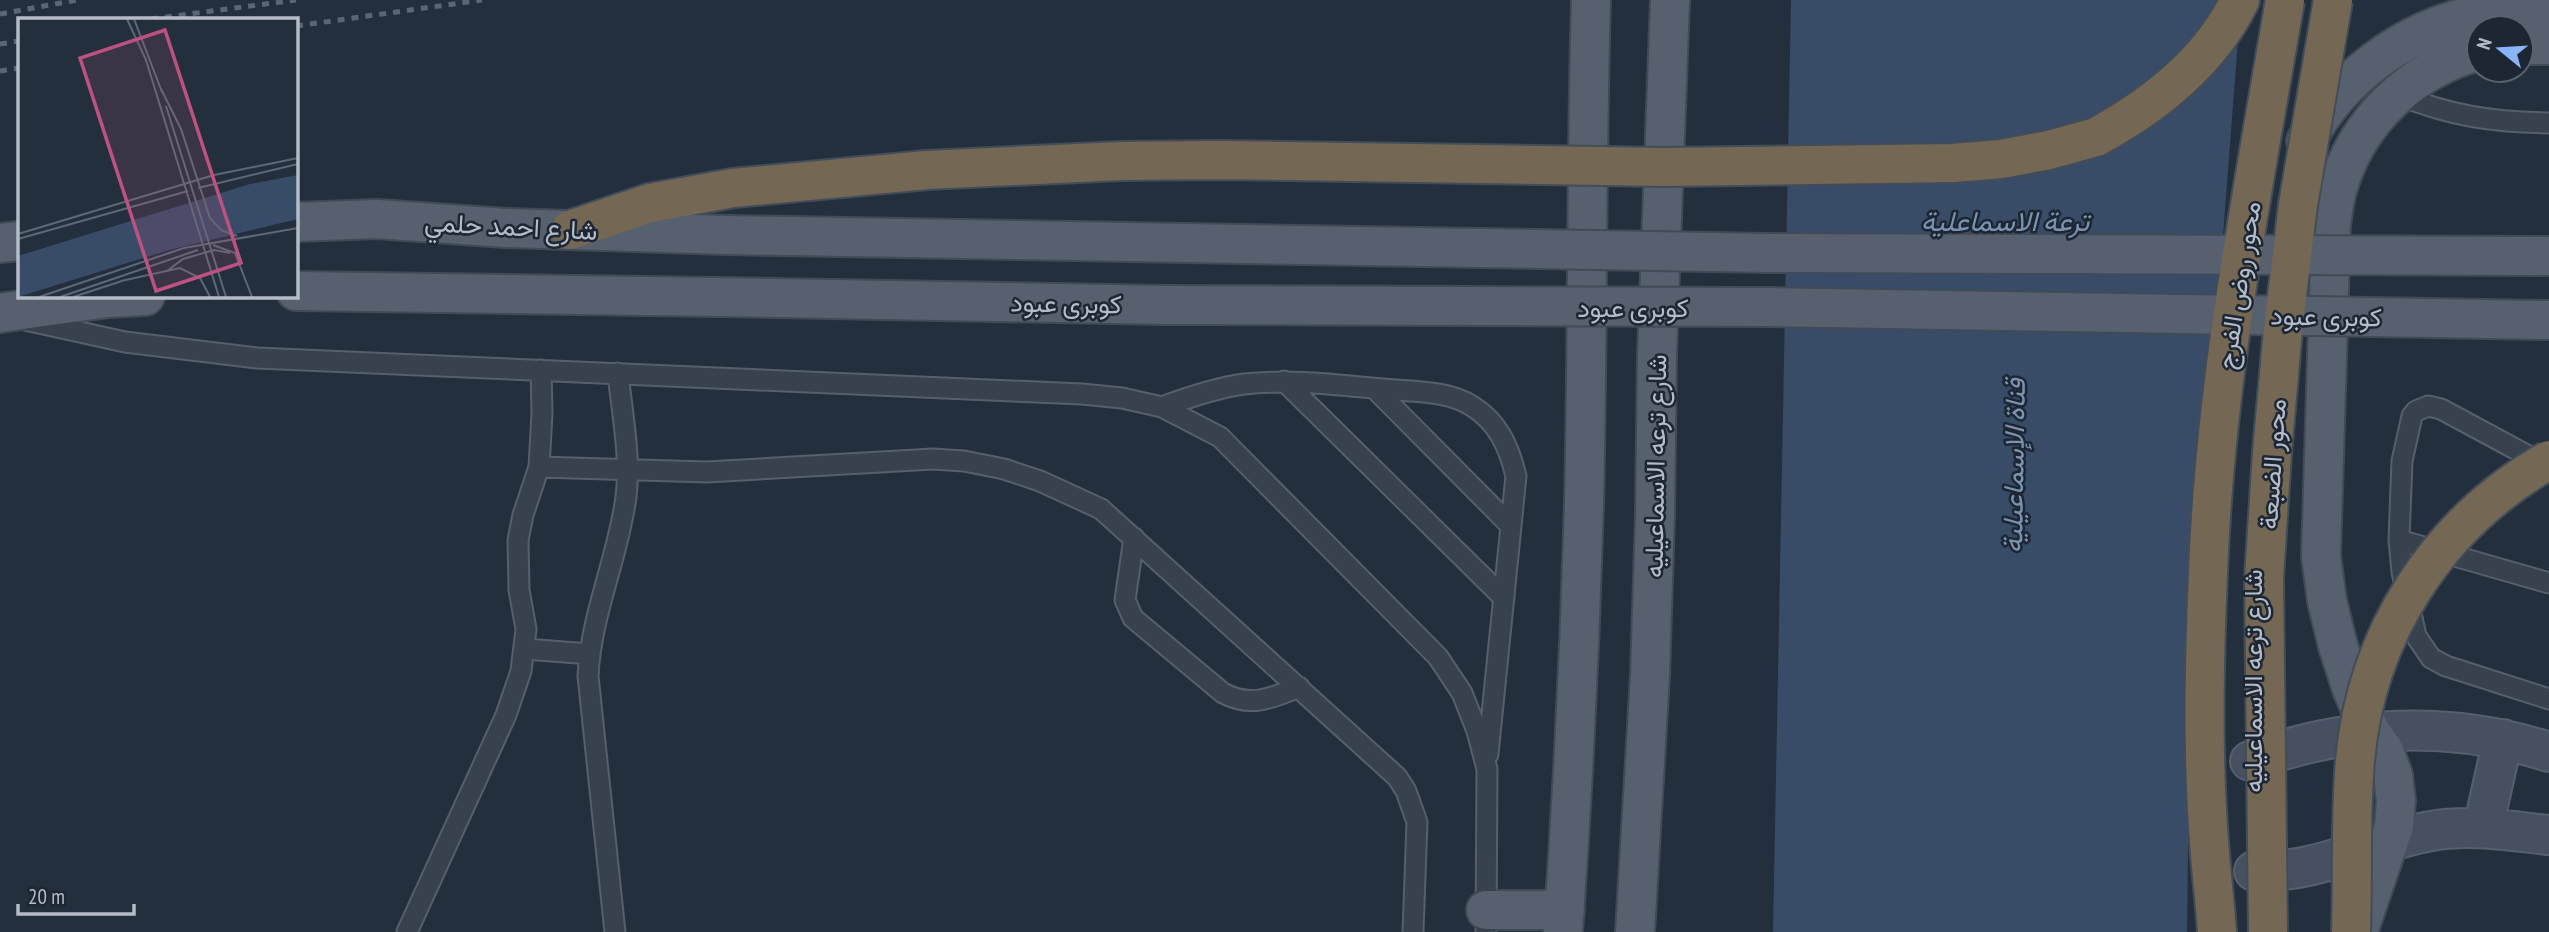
<svg xmlns="http://www.w3.org/2000/svg" width="2549" height="932" font-family="'PT Sans Narrow',Vazirmatn,sans-serif">
<style>
.water{fill:#394c67}
.lines{fill:none;stroke-linecap:round;stroke-linejoin:round}
.lane-casing{stroke:#565f6c;stroke-width:23}
.secondary-casing{stroke:#565f6c;stroke-width:42}
.primary-casing{stroke:#414a57;stroke-width:42}
.highway-casing{stroke:#434c59;stroke-width:42}
.lane{stroke:#38414e;stroke-width:19}
.secondary{stroke:#465061;stroke-width:38}
.primary{stroke:#56606e;stroke-width:38}
.highway{stroke:#746855;stroke-width:38}
.rail{stroke:#5a6575;stroke-width:5;stroke-dasharray:7 7;stroke-linecap:butt}
.primary-bridge-casing{stroke:#414a57;stroke-width:42;stroke-linecap:butt}
.highway-bridge-casing{stroke:#434c59;stroke-width:42;stroke-linecap:butt}
.primary-bridge{stroke:#56606e;stroke-width:38}
.highway-bridge{stroke:#746855;stroke-width:38}
.labels{text-anchor:middle;dominant-baseline:central;stroke-width:5;stroke-linejoin:round;paint-order:stroke}
.street-label{font-size:26px;fill:#b4bcc9;stroke:#1d2633}
.water-label{font-size:28px;font-style:italic;fill:#7c92b1;stroke:#1d2633}
.inset-road{fill:none;stroke:#5e6776;stroke-width:2}
.view{fill:#bd5182;fill-opacity:0.15;stroke:#bd5182;stroke-width:3.5}
.inset-edge{fill:none;stroke:#b4bcc9;stroke-width:3.5}
</style>
<rect width="100%" height="100%" fill="#242f3e"/>
<path class="water" d="M1791,0H2241L2190,668L2187,932H1773Z"/>
<g class="lines">
<defs>
<path id="lane" d="M2396,94C2451,116 2491,122 2549,123
M25,320L125,342L257,358L1082,394L1122,398L1162,407L1220,437L1438,657L1462,693L1477,731L1487,769L1486,932
M1284,381L1504,598
M1375,389L1511,526
M1162,407C1189,397 1216,388 1244,384C1290,379 1337,385 1383,389C1412,392 1447,390 1472,406C1498,422 1509,447 1516,476L1488,754
M2545,465L2441,409L2428,406L2416,411L2412,416L2402,461L2399,540L2402,572L2416,636L2431,658L2446,666L2549,699
M539,467L707,472L933,459L964,461L1004,469L1040,481L1101,509L1397,777L1406,791L1417,822L1413,932
M1134,538L1125,600L1133,618L1223,693C1251,708 1272,698 1299,687
M2399,540L2549,583
M525,649L590,654
M407,932L506,715L521,671L526,629L519,590L518,540L523,515L539,467L542,413L541,370
M615,932L588,676C591,614 618,558 626,497C631,457 622,413 618,373"/>
<path id="secondary" d="M2250,761C2348,725 2449,720 2549,752
M2483,828L2503,739
M2254,871C2319,874 2369,842 2431,831C2470,824 2510,831 2549,835"/>
<path id="primary" d="M2521,45H2549
M2306,141C2340,77 2404,31 2474,15C2498,9 2524,8 2549,8
M296,222L377,219L506,228L726,235
M0,243L19,241
M296,291L717,297
M0,313L108,298L145,296
M1486,910H1565
M1563,932C1573,789 1580,646 1584,503C1588,336 1586,168 1591,0
M1635,932L1650,675L1655,515L1657,354L1670,0
M2358,932L2394,826L2396,801L2393,775L2384,751L2370,731L2352,689L2338,646L2327,601L2321,556L2331,224C2333,212 2334,199 2338,187C2358,120 2412,69 2479,51"/>
<path id="highway" d="M2096,137C2155,105 2210,62 2240,0
M570,230L650,203L733,188
M2208,573C2204,662 2202,752 2209,841C2211,871 2215,902 2217,932"/>
</defs>
<use href="#lane" class="lane-casing"/>
<use href="#secondary" class="secondary-casing"/>
<use href="#primary" class="primary-casing"/>
<use href="#highway" class="highway-casing"/>
<use href="#lane" class="lane"/>
<use href="#secondary" class="secondary"/>
<use href="#primary" class="primary"/>
<use href="#highway" class="highway"/>
<path class="rail" d="M0,14L77,0
M151,19L296,0
M296,26L482,0
M0,44L19,41
M0,71L19,68"/>
<defs>
<path id="primary-bridge" d="M726,235L1768,253L2549,256
M717,297L1165,305L1768,307L2549,320"/>
<path id="highway-bridge" d="M733,188L927,170L1121,161L1219,160L1664,167L1953,163L2001,159L2049,150L2096,137
M2208,573C2215,380 2253,190 2285,0
M2268,932L2264,578L2272,453L2283,329L2298,205L2333,0
M2351,932C2353,876 2350,818 2355,761C2366,634 2438,523 2549,460"/>
</defs>
<use href="#primary-bridge" class="primary-bridge-casing"/>
<use href="#highway-bridge" class="highway-bridge-casing"/>
<use href="#primary-bridge" class="primary-bridge"/>
<use href="#highway-bridge" class="highway-bridge"/>
</g>
<g class="labels">
<g class="street-label">
<text transform="translate(511 226) rotate(3)">شارع احمد حلمي</text>
<text transform="translate(2238 285) rotate(-81)">محور روض الفرج</text>
<text transform="translate(1066 303) rotate(1)">كوبرى عبود</text>
<text x="1633" y="307">كوبرى عبود</text>
<text transform="translate(2326 316) rotate(1)">كوبرى عبود</text>
<text transform="translate(2272 464) rotate(-86)">محور الضبعة</text>
<text transform="translate(1655 466) rotate(-89)">شارع ترعه الاسماعيليه</text>
<text transform="translate(2252 681) rotate(-90)">شارع ترعه الاسماعيليه</text>
</g>
<g class="water-label">
<text x="2005" y="220">ترعة الاسماعلية</text>
<text transform="translate(2013 466) rotate(-89)">قناة الإسماعيلية</text>
</g>
</g>
<g transform="translate(18 18)">
<rect width="280" height="280" fill="#242f3e"/>
<path d="M280,157V201L151,232L0,279V238L232,166Z" fill="#394c67"/>
<path class="inset-road" d="M109,1L128,42L201,279M116,1L144,74M143,71L163,111L192,200L203,212L219,218M148,88L208,279M180,170L280,146M0,216L196,157L280,140M0,221L170,173M195,227L217,235L234,279M149,253L165,241L196,232L212,235M103,263L162,250L182,260L192,279M21,279L166,230L280,210M42,279L180,232M55,279L104,263"/>
<path class="view" d="M147,12L223,245L138,273L62,40Z"/>
<rect width="280" height="280" class="inset-edge"/>
</g>
<g transform="translate(2500 49) rotate(288)"><circle r="33" fill="#1d2633" stroke="#59626f" stroke-width="2"/>
<path d="M0-5L12 26L0 18L-12 26Z" fill="#8ab4f8"/>
<text y="-10" font-size="19" font-weight="bold" text-anchor="middle" fill="#b4bcc9">N</text>
</g>
<path d="M18 904v10h116v-10" fill="none" stroke="#b4bcc9" stroke-width="3.5"/>
<text x="28" y="904" font-size="21" fill="#b4bcc9" stroke="#1d2633" stroke-width="5" paint-order="stroke">20 m</text>
</svg>
